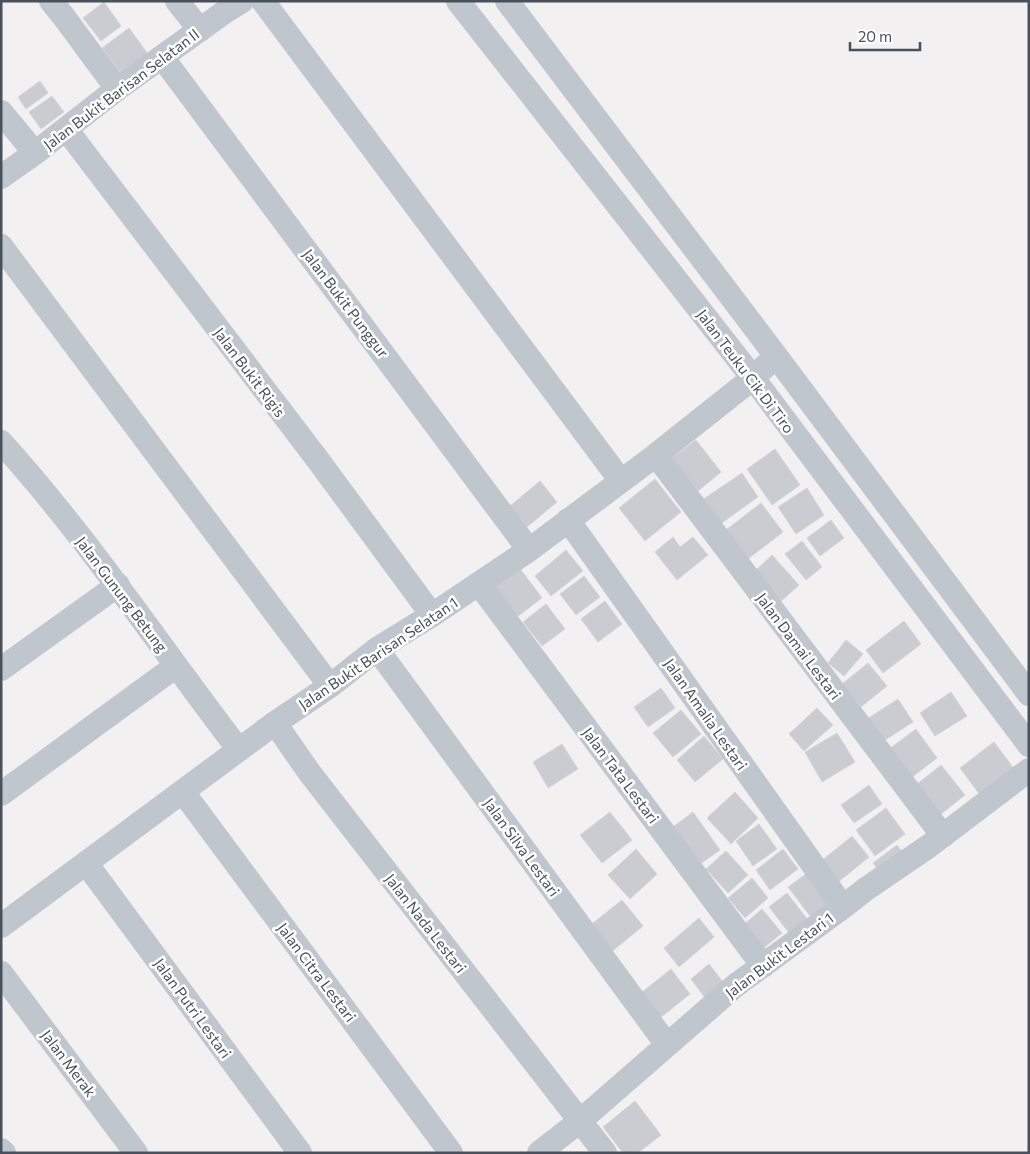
<svg xmlns="http://www.w3.org/2000/svg" width="1030" height="1154" font-family="Commissioner,sans-serif">
<style>
.building{fill:#caccd2;stroke:#d5d6db}
.lines{fill:none;stroke-linecap:round;stroke-linejoin:round}
.minor{stroke:#bfc6ce;stroke-width:24}
.labels{text-anchor:middle;dominant-baseline:central;stroke-width:5;stroke-linejoin:round;paint-order:stroke}
.street-label{font-size:15px;fill:#49525c;stroke:#fff}
</style>
<rect width="100%" height="100%" fill="#f2f0f0"/>
<path class="building" d="M104,2L121,26L101,41L83,18Z
M129,28L148,54L121,74L102,48Z
M40,81L48,93L26,109L18,97Z
M52,96L64,112L41,129L29,112Z
M696,440L721,472L698,491L672,458Z
M775,449L800,485L772,505L747,469Z
M742,473L758,497L719,525L702,500Z
M655,479L681,512L645,541L619,508Z
M540,481L557,502L527,527L510,506Z
M807,488L824,515L796,534L778,507Z
M761,503L783,532L748,559L726,530Z
M831,520L844,538L820,556L807,538Z
M673,537L680,547L693,537L708,555L677,580L655,552Z
M802,541L822,567L806,580L785,554Z
M566,550L583,571L551,596L535,576Z
M772,555L799,585L779,603L753,573Z
M518,566L542,598L517,617L493,586Z
M584,576L600,597L576,615L560,594Z
M605,601L622,624L598,642L581,619Z
M546,604L565,629L542,646L523,622Z
M904,621L921,644L883,673L866,650Z
M846,640L863,654L844,676L828,663Z
M868,663L887,686L861,707L842,684Z
M661,688L675,708L648,727L634,707Z
M951,692L967,716L935,736L920,713Z
M898,699L913,722L882,742L867,719Z
M817,708L833,725L804,751L789,734Z
M681,710L701,734L673,757L653,733Z
M916,729L937,758L911,778L889,749Z
M837,733L855,762L822,782L805,752Z
M704,736L723,759L695,782L677,760Z
M994,742L1015,770L980,795L960,768Z
M562,744L578,769L548,788L533,762Z
M941,765L965,795L940,815L916,785Z
M869,785L882,804L854,823L841,805Z
M735,792L758,818L731,844L707,818Z
M886,808L905,834L875,856L856,830Z
M610,812L632,840L602,863L580,835Z
M693,812L720,850L696,867L670,829Z
M759,824L777,849L753,866L736,841Z
M852,836L869,857L837,883L820,862Z
M897,845L906,857L882,875L873,863Z
M636,849L657,874L630,899L608,875Z
M783,849L798,869L770,890L756,870Z
M726,851L748,875L728,893L706,869Z
M806,874L830,906L813,920L788,887Z
M752,878L768,898L745,918L728,898Z
M787,893L811,924L793,938L769,907Z
M622,900L643,926L610,953L588,927Z
M762,909L782,933L760,951L741,927Z
M699,918L714,937L679,967L664,948Z
M709,964L727,987L708,1002L691,979Z
M671,969L690,994L660,1018L641,993Z
M635,1101L661,1135L638,1153H623L603,1127Z"/>
<g class="lines">
<path class="minor" d="M51,1L64,17L117,89
M177,1L200,30
M263,1L621,481
M458,1L753,378L1029,745
M507,1L776,356L1029,694
M162,57L529,550
M1,112L35,153
M66,129L318,460L432,615
M1,177L35,153L117,89L226,11L242,1
M1,246L330,686
M1,442C88,538 160,647 239,750
M656,455L943,836
M568,520L843,907
M479,584L763,966
M377,649L667,1045
M1,669L118,585
M275,723L309,772L580,1121L605,1153
M183,792L451,1153
M1,794L176,666
M86,863L300,1153
M1,926L275,723L330,686L377,649L432,615L529,550L656,455L753,378L776,356
M1,973L136,1153
M1,1150L4,1153
M539,1153L580,1121L736,985L843,907L866,889L929,846L1029,770"/>
</g>
<g class="labels">
<g class="street-label">
<text transform="translate(121 89) rotate(-37)">Jalan Bukit Barisan Selatan II</text>
<text transform="translate(346 303) rotate(53)">Jalan Bukit Punggur</text>
<text transform="translate(746 371) rotate(53)">Jalan Teuku Cik Di Tiro</text>
<text transform="translate(250 372) rotate(53)">Jalan Bukit Rigis</text>
<text transform="translate(122 594) rotate(53)">Jalan Gunung Betung</text>
<text transform="translate(799 646) rotate(53)">Jalan Damai Lestari</text>
<text transform="translate(378 653) rotate(-34)">Jalan Bukit Barisan Selatan 1</text>
<text transform="translate(706 714) rotate(55)">Jalan Amalia Lestari</text>
<text transform="translate(621 775) rotate(53)">Jalan Tata Lestari</text>
<text transform="translate(522 847) rotate(54)">Jalan Silva Lestari</text>
<text transform="translate(426 923) rotate(52)">Jalan Nada Lestari</text>
<text transform="translate(779 955) rotate(-37)">Jalan Bukit Lestari 1</text>
<text transform="translate(317 972) rotate(53)">Jalan Citra Lestari</text>
<text transform="translate(193 1008) rotate(54)">Jalan Putri Lestari</text>
<text transform="translate(69 1063) rotate(53)">Jalan Merak</text>
</g>
</g>
<rect width="1030" height="1154" fill="none" stroke="#49525c" stroke-width="5"/>
<path d="M850 42v8h70v-8" fill="none" stroke="#49525c" stroke-width="2.5"/>
<text x="858" y="42" font-size="15" fill="#49525c" stroke="#ffffff" stroke-width="4" paint-order="stroke">20 m</text>
</svg>
